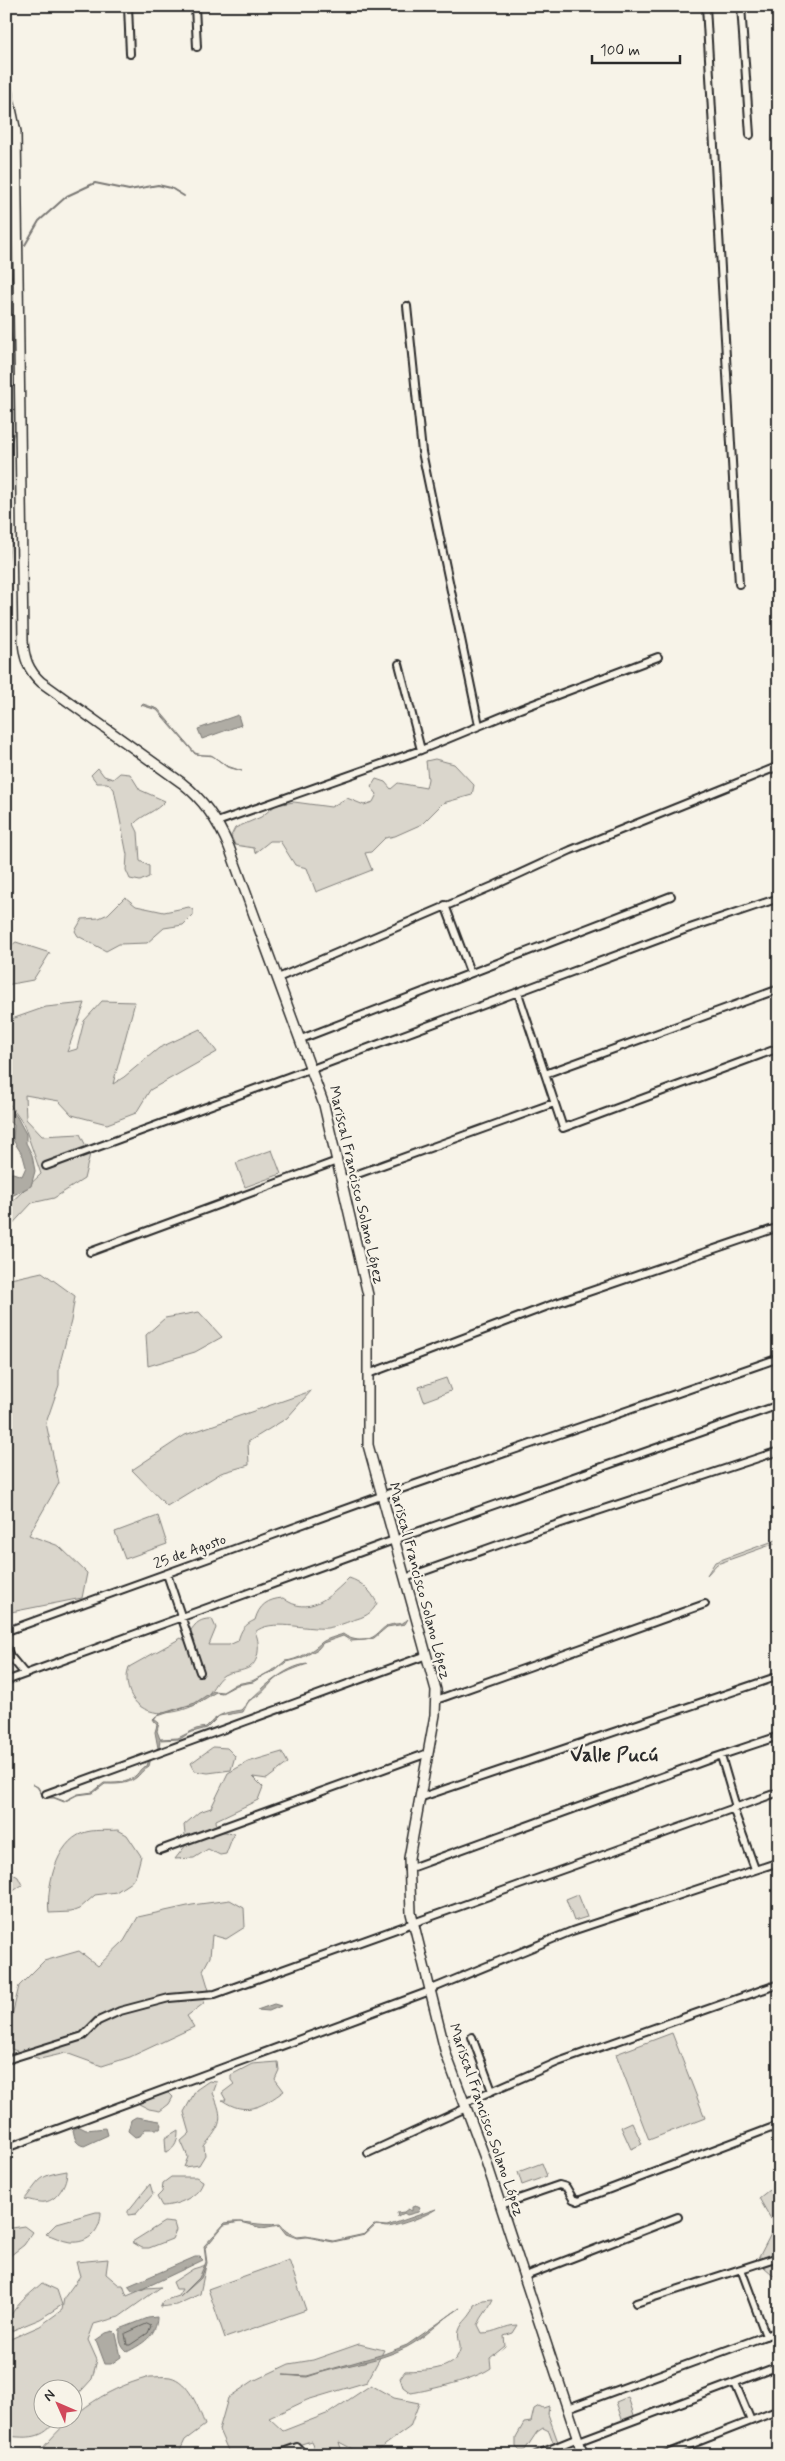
<svg xmlns="http://www.w3.org/2000/svg" width="785" height="2461" font-family="Mynerve,sans-serif">
<style>
.green{fill:#dad6cc;stroke:#82807c}
.water{fill:#afaca4;stroke:#7a7874}
.lines{fill:none;stroke-linecap:round;stroke-linejoin:round}
.shore{stroke:#605f5b;stroke-width:1}
.stream{stroke:#7a7874;stroke-width:2}
.street-casing{stroke:#2b2b2b;stroke-width:10}
.secondary-casing{stroke:#2b2b2b;stroke-width:12}
.street{stroke:#f7f3e8;stroke-width:6}
.secondary{stroke:#f7f3e8;stroke-width:9}
.labels{text-anchor:middle;dominant-baseline:central;stroke-width:4.5;stroke-linejoin:round;paint-order:stroke}
.street-label{font-size:15px;fill:#2b2b2b;stroke:#f7f3e8}
.district-label{font-size:20px;font-weight:bold;fill:#2b2b2b;stroke:#f7f3e8}
</style>
<rect width="100%" height="100%" fill="#f7f3e8"/>
<filter id="ink" filterUnits="userSpaceOnUse"><feTurbulence type="fractalNoise" baseFrequency=".02" numOctaves="2"/><feDisplacementMap in="SourceGraphic" scale="10" xChannelSelector="R" yChannelSelector="G"/><feConvolveMatrix kernelMatrix="1 2 1 2 8 2 1 2 1" color-interpolation-filters="sRGB"/></filter>
<g filter="url(#ink)">
<path class="green" d="M6,259L13,282L6,309Z
M6,312L20,373L18,419L6,459Z
M6,484L13,523L6,580Z
M435,759L454,764L474,785L472,795L443,803L422,824L395,836L385,838L371,852L365,853L372,870L316,892L307,868L295,865L280,841H270L255,853L254,848L235,845L231,836L235,828L261,817L276,805L294,802L331,807L347,798L364,805L373,802L377,794L371,787L376,779L385,782L391,789L398,783L426,788L428,779L426,761Z
M98,768L104,776L113,779L120,773L130,774L140,790L165,801C156,812 143,814 134,824L138,832L140,861L149,866V877L140,881L130,879L126,870L127,855L114,789L107,783H97L91,775Z
M125,897L136,906L164,912L189,907L193,910V915L183,925L164,928L147,943L119,944L106,951L78,936L75,931L82,919L99,918L108,914Z
M16,942L50,953L33,980L6,985V949Z
M102,1001L135,1002L113,1084L124,1077L159,1048L200,1029L217,1052L150,1090L136,1113L107,1124L72,1115L59,1101L25,1095L26,1119L42,1136L80,1134L90,1154L84,1179L54,1198L32,1203L6,1231V1207L41,1174L24,1125L6,1099V1021L46,1007L85,1003L67,1052L77,1049L84,1021Z
M272,1150L281,1174L245,1187L236,1163Z
M42,1272L75,1296L71,1321L59,1367V1385L46,1423L59,1483L29,1535L59,1546L87,1573L82,1598L6,1613V1280Z
M199,1312L222,1337L195,1352L148,1366L146,1335L165,1318Z
M446,1378L451,1391L424,1401L419,1387Z
M311,1391L287,1418L248,1442L249,1465L221,1473L167,1506L132,1470L185,1435Z
M158,1516L167,1544L125,1559L115,1532Z
M779,1539V1542L717,1564L707,1575L715,1562Z
M349,1578C362,1582 371,1591 377,1603C372,1614 364,1617 353,1620C345,1623 335,1627 327,1628C305,1630 271,1618 255,1632C260,1641 260,1661 250,1667C242,1672 232,1671 224,1675C215,1681 212,1692 204,1699C187,1713 149,1721 134,1700C127,1690 125,1678 129,1667L181,1638L184,1640C193,1629 195,1618 212,1619L216,1628L209,1645H229L238,1641C241,1630 244,1625 255,1620C259,1605 268,1599 283,1598C308,1618 331,1596 349,1578Z
M213,1747L227,1748L235,1756L231,1770L208,1773L195,1771L191,1763Z
M282,1752L288,1763L267,1779L253,1777L263,1787L258,1800L216,1820L217,1831L234,1833L226,1854L220,1855L208,1849L194,1858L175,1859L186,1845L184,1825L199,1812L211,1808L228,1773L248,1762Z
M118,1830L127,1835L141,1856L136,1875L131,1882L116,1892L95,1895L79,1909L71,1912L49,1913C46,1888 56,1842 83,1833C93,1829 107,1831 118,1830Z
M10,1872L18,1877L22,1885L6,1896V1875Z
M578,1894L587,1917L574,1921L566,1899Z
M230,1900L244,1908L245,1927L226,1939L212,1935L210,1957L203,1970L209,1990L203,2004L187,2016L194,2027L130,2057L102,2066L66,2053L40,2059L11,2049V2020L19,1986L44,1961L79,1951L98,1966L124,1941L138,1917L192,1905Z
M672,2033L705,2118L649,2140L616,2054Z
M278,2062L279,2070L275,2079L284,2091C263,2106 246,2117 222,2100H226L222,2093L234,2084L231,2080V2075L252,2064Z
M209,2081L217,2082L213,2093C224,2119 222,2125 204,2146L205,2155L199,2165L184,2167L188,2157L181,2141L190,2133L184,2112L196,2090Z
M167,2091L173,2097L169,2104L160,2111L149,2109L139,2104L144,2099Z
M632,2122L642,2144L631,2149L621,2127Z
M178,2130C178,2140 176,2149 166,2152L165,2138Z
M542,2163L547,2176L522,2185L518,2172Z
M67,2171C67,2183 58,2200 45,2202C39,2203 31,2200 25,2199C42,2177 39,2176 67,2171Z
M171,2177H196L203,2181C201,2196 176,2206 162,2206L157,2197L162,2192L163,2183Z
M779,2182V2280L757,2261L775,2226L759,2198Z
M150,2184L153,2194L136,2214L128,2215V2211Z
M96,2212H101C101,2230 89,2244 70,2242C62,2241 53,2236 46,2234L57,2223Z
M164,2222L174,2223L176,2230L172,2239L149,2248H142L132,2242Z
M25,2226L33,2232L24,2245L6,2259V2229Z
M108,2259L106,2274L119,2285H123L127,2296L146,2288L161,2287L119,2317L94,2324L88,2340L97,2360L92,2379L73,2400L72,2388H42V2418L57,2419C43,2440 29,2438 6,2436V2341L40,2326L62,2310L64,2298L80,2276L76,2262Z
M289,2260L306,2310L225,2338L208,2289Z
M206,2265L200,2294L176,2305L160,2307L163,2301L178,2296L182,2289H176L173,2282L193,2269Z
M42,2283L57,2290L62,2305L40,2319L6,2333C6,2311 27,2297 42,2283Z
M493,2299C489,2309 482,2315 478,2325L482,2333C495,2333 505,2325 518,2325L513,2333L504,2336L505,2346L490,2358L491,2368C476,2379 430,2390 411,2393L403,2387L400,2378L405,2371C423,2370 454,2372 460,2350C461,2343 457,2338 459,2331C462,2320 472,2318 474,2305L483,2300Z
M359,2344L384,2350L367,2382L307,2400L269,2418L283,2431L329,2413L371,2385L394,2398L419,2403L410,2427L371,2455H364L339,2442L343,2455H317L311,2441L266,2455H230L219,2430L228,2398L253,2381L289,2364L313,2360Z
M150,2377C157,2377 164,2376 170,2377C189,2381 199,2409 205,2425L185,2440L178,2455H37C69,2416 100,2390 150,2377Z
M628,2397L635,2418L623,2422L616,2402Z
M539,2406L543,2408L549,2406L548,2414L558,2442H553L549,2431L543,2428L537,2432L525,2450L520,2451L516,2447V2437L524,2423L531,2422L534,2409Z"/>
<path class="water" d="M143,704L158,709L195,753L202,755H211L227,766L242,771L227,767L213,756L195,754L157,710L141,705Z
M238,715L241,725L202,739L198,729Z
M6,1103L17,1117L26,1134V1143L32,1155L35,1171L31,1186L6,1199V1174L13,1173L22,1176L26,1167L23,1156L13,1140L14,1125L6,1120Z
M408,1619L405,1624L387,1627L374,1638L366,1640L351,1641L343,1636L323,1643L318,1649L301,1658L286,1662L275,1671L266,1674L253,1682L237,1685L222,1693L216,1692L193,1706L184,1707L158,1716L154,1719L159,1723L157,1731L160,1739L178,1738L196,1729L206,1727C219,1714 222,1713 241,1710C255,1694 285,1665 308,1664C298,1667 282,1673 274,1680C267,1687 260,1697 249,1700L243,1712L219,1716L207,1728L189,1733L180,1739L160,1740L159,1748L152,1754L149,1766C143,1770 142,1772 137,1777C128,1785 115,1784 105,1784L93,1793L77,1795L64,1802L54,1798H44L37,1787L32,1784L38,1787L43,1796L53,1797L64,1801L78,1794L93,1792L104,1783C113,1783 128,1784 135,1776C141,1771 139,1768 147,1766L151,1752L158,1748L155,1732L157,1725L153,1719L157,1715L195,1703L213,1691L223,1692L236,1684L252,1681L277,1668L285,1661C298,1660 312,1651 321,1643C325,1639 338,1636 343,1634C352,1641 367,1643 377,1634C381,1631 384,1626 390,1625C397,1623 402,1625 408,1619Z
M274,2004L281,2006L269,2011L257,2010Z
M136,2117L160,2121L162,2125L160,2129H145L140,2136L135,2137L128,2131L131,2120Z
M78,2126L86,2130L106,2128L108,2135L84,2146C75,2144 75,2138 73,2130Z
M416,2206L420,2208L418,2212L407,2215L404,2213L398,2217L397,2213L404,2212L408,2209L412,2211V2207Z
M436,2209C426,2216 401,2225 388,2227C384,2227 380,2225 376,2225L365,2235L333,2242L307,2237L297,2238L286,2234L279,2225L262,2228L240,2222L224,2225L205,2248L207,2263L201,2278L180,2297L199,2278L206,2262L204,2246L225,2223C243,2219 259,2227 280,2224L286,2231L297,2237L306,2236L333,2241L365,2234L374,2225L387,2226Z
M195,2257H200L203,2260L138,2291L133,2292L128,2286Z
M460,2308C442,2319 426,2337 407,2347C376,2363 340,2365 307,2377L283,2375L307,2376L384,2354L407,2345Z
M157,2317C157,2336 142,2344 127,2352C120,2346 119,2339 120,2329L148,2318Z
M113,2331L116,2334L121,2357L111,2364H105L96,2340L106,2333Z"/>
<g class="lines">
<path class="shore" d="M147,2324L151,2326L148,2333L130,2345H127L125,2334Z"/>
<path class="stream" d="M25,245L39,221L67,196L95,183L129,190L158,185L171,188L184,196
M6,249L9,248"/>
<defs>
<path id="street" d="M128,6L130,54
M195,6L197,47
M706,6L739,584
M741,6L750,135
M407,306L422,452L479,725
M399,664L421,750
M217,822L421,750L520,709L658,657
M445,905L470,972
M278,978L493,886L571,850L779,766
M518,993L563,1128L779,1048
M301,1039L671,896
M312,1069L684,930L779,898
M545,1074L779,989
M46,1166L312,1068
M341,1180L554,1103
M90,1252L337,1161
M368,1374L556,1303L779,1227
M167,1574L200,1672
M405,1578L540,1530L779,1451
M6,1635L7,1631L381,1496L779,1358
M6,1647L10,1656L25,1674
M6,1681L394,1540L779,1405
M436,1700L705,1604
M721,1756L736,1807
M46,1794L427,1655
M419,1798L779,1676
M733,1808L755,1869
M160,1850L428,1753
M408,1869L716,1757L779,1736
M429,1990L572,1931L779,1862
M472,2037L492,2091
M6,2060L83,2036L98,2021L120,2011L169,1998L215,1994L779,1792
M464,2103L558,2062L779,1984
M6,2148L430,1991
M368,2153L466,2108
M501,2205L559,2185L566,2187L573,2199L578,2201L779,2125
M741,2269L766,2336
M523,2277L678,2217
M636,2303L775,2258
M735,2383L751,2421
M568,2408L779,2331
M579,2441L779,2366
M274,2455L297,2447L305,2455
M536,2455L578,2438
M664,2455L779,2410"/>
<path id="secondary" d="M6,85L16,132L23,641C24,658 28,670 41,682L182,783C204,800 218,821 229,847L324,1105L368,1295V1445L436,1690L435,1715L409,1858L411,1913L446,2054L485,2158L583,2455"/>
</defs>
<use href="#street" class="street-casing"/>
<use href="#secondary" class="secondary-casing"/>
<use href="#street" class="street"/>
<use href="#secondary" class="secondary"/>
</g>
</g>
<g class="labels">
<g class="street-label">
<text transform="translate(356 1185) rotate(77)">Mariscal Francisco Solano López</text>
<text transform="translate(190 1552) rotate(-20)">25 de Agosto</text>
<text transform="translate(419 1581) rotate(75)">Mariscal Francisco Solano López</text>
<text transform="translate(486 2120) rotate(71)">Mariscal Francisco Solano López</text>
</g>
<g class="district-label">
<text x="614" y="1755">Valle Pucú</text>
</g>
</g>
<rect width="785" height="2461" fill="none" stroke="#f7f3e8" stroke-width="25"/>
<rect x="12" y="12" width="760" height="2436" fill="none" stroke="#2b2b2b" stroke-width="2" filter="url(#ink)"/>
<g transform="translate(58 2404) rotate(315)"><circle r="24" fill="#f7f3e8" stroke="#a5a39c"/>
<path d="M0-4L9 19L0 12L-9 19Z" fill="#d1495b"/>
<text y="-8" font-size="14" font-weight="bold" text-anchor="middle" fill="#2b2b2b">N</text>
</g>
<path d="M592 55v8h88v-8" fill="none" stroke="#2b2b2b" stroke-width="2.5"/>
<text x="600" y="55" font-size="15" fill="#2b2b2b" stroke="#f7f3e8" stroke-width="4" paint-order="stroke">100 m</text>
</svg>
